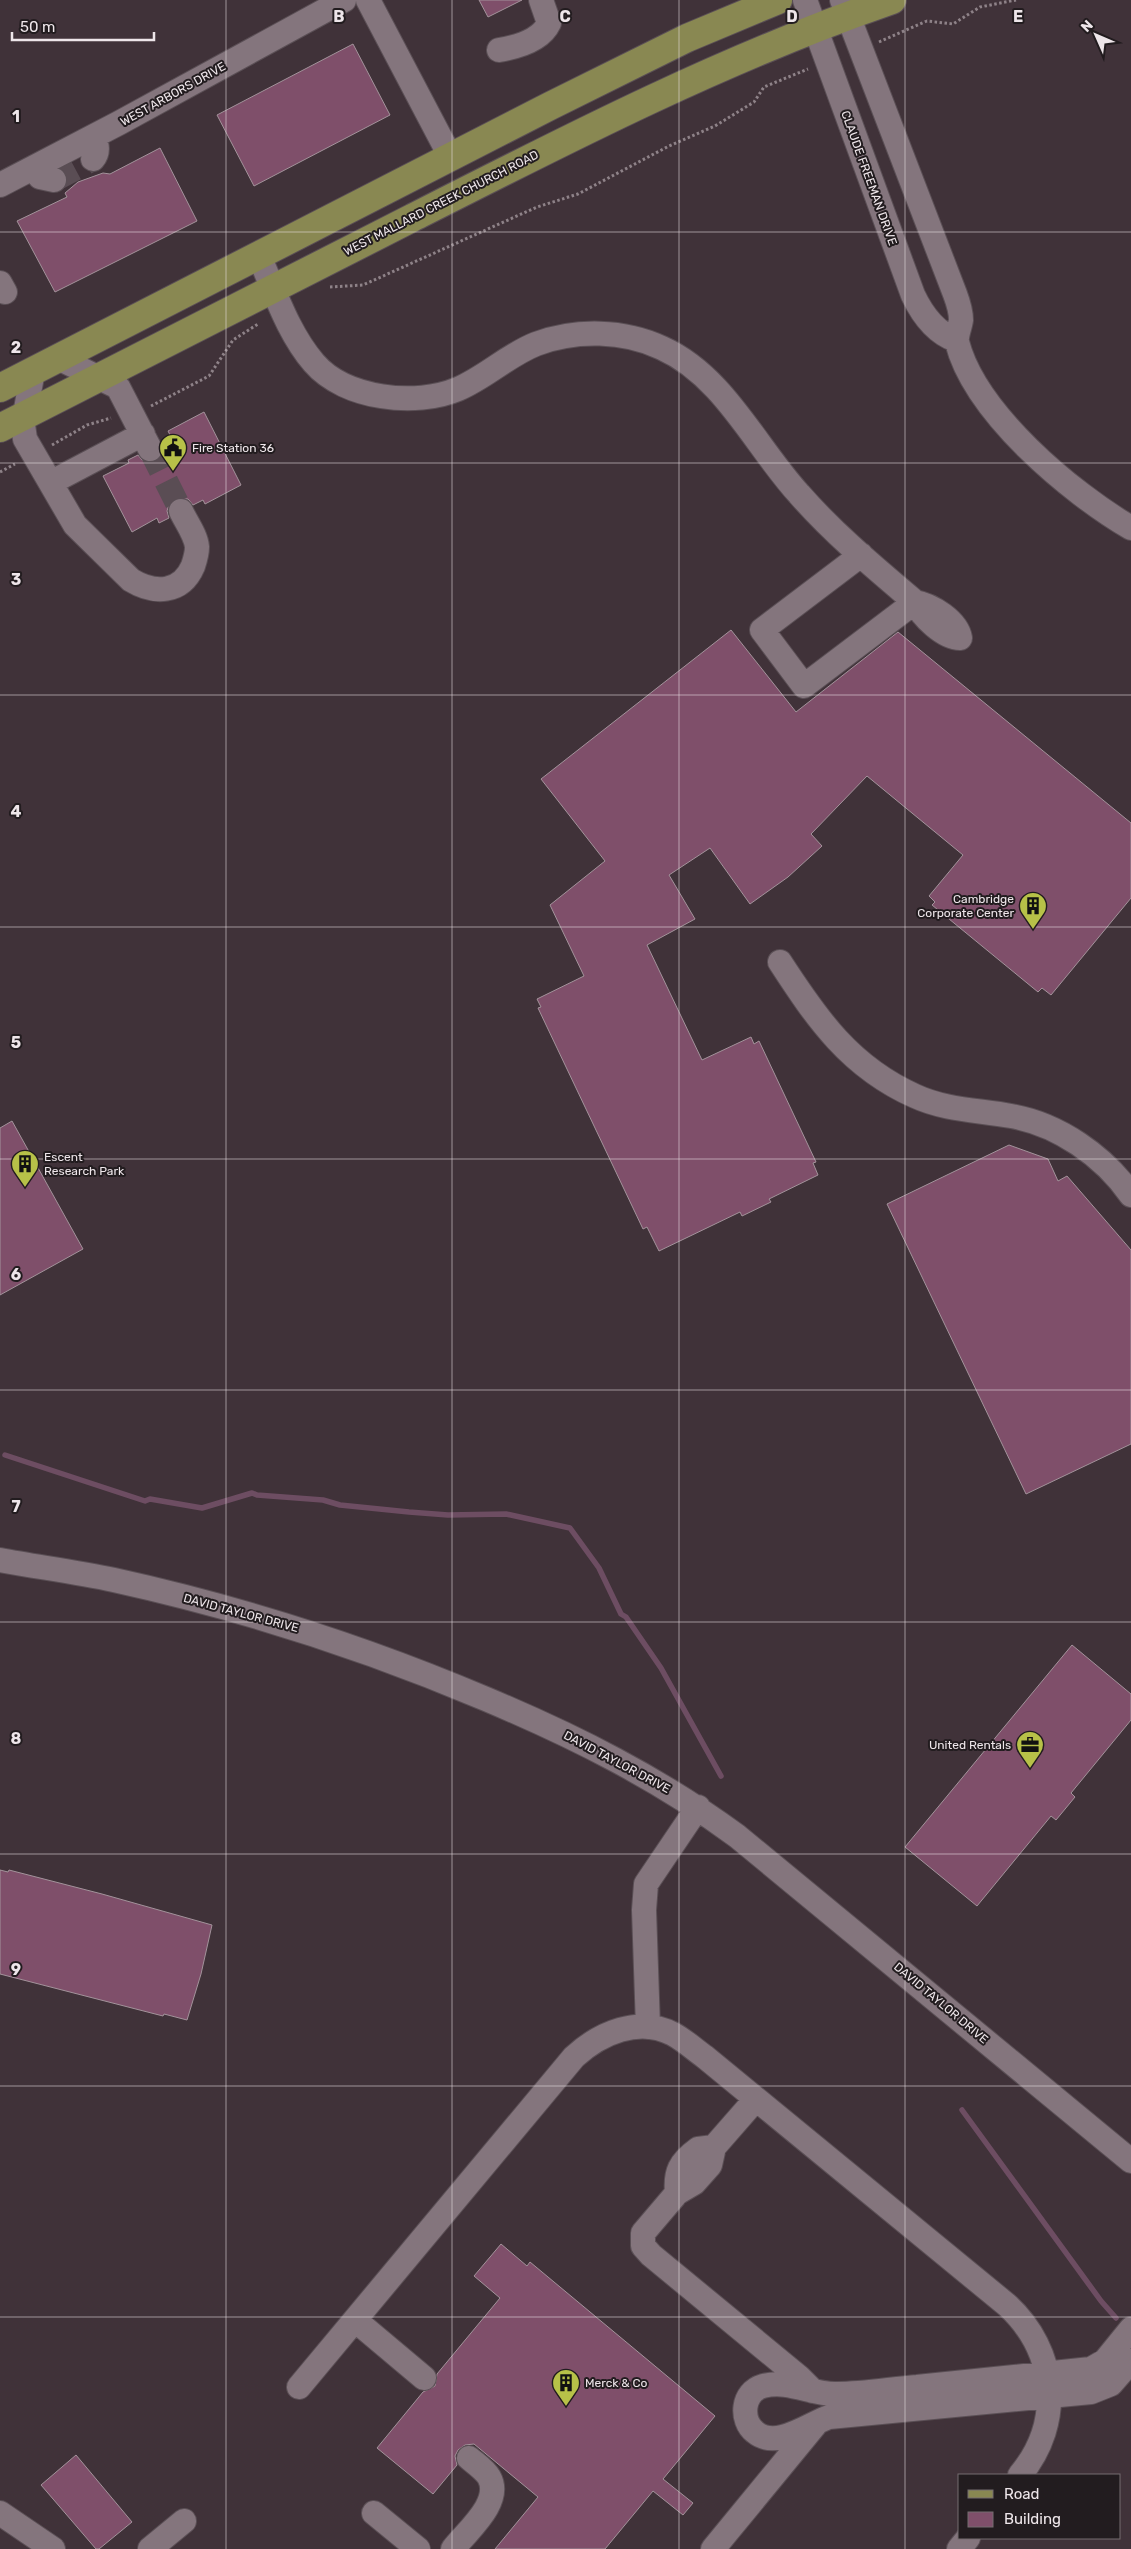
<svg xmlns="http://www.w3.org/2000/svg" width="1131" height="2549" font-family="Rubik,sans-serif">
<style>
.lines{fill:none;stroke-linecap:round;stroke-linejoin:round}
.stream{stroke:#6d4d62;stroke-width:5.5}
.building{fill:#7f4f6a;stroke:#a3939b}
.minor-tunnel{stroke:#5a4d54;stroke-width:24;stroke-dasharray:24 12;stroke-linecap:butt}
.minor-casing{stroke:#5a4f55;stroke-width:26}
.major-casing{stroke:#5a4f55;stroke-width:30}
.path{stroke:#8e8288;stroke-width:3;stroke-dasharray:2.5 2.5;stroke-linecap:butt}
.minor{stroke:#84757d;stroke-width:24}
.major{stroke:#898852;stroke-width:28}
.grid{fill:none;stroke:#eee6ea;stroke-width:1;stroke-opacity:0.55}
.labels{text-anchor:middle;dominant-baseline:central;stroke-width:4;stroke-linejoin:round;paint-order:stroke}
.street-label{font-size:12px;fill:#eee6ea;stroke:#221c1f}
.poi-label{font-size:12px;fill:#eee6ea;stroke:#221c1f;text-anchor:start}
.grid-label{font-size:16px;text-anchor:middle;font-weight:bold;fill:#eee6ea;stroke:#221c1f;stroke-width:4;stroke-linejoin:round;paint-order:stroke}
</style>
<rect width="100%" height="100%" fill="#403239"/>
<g class="lines">
<path class="stream" d="M5,1455L145,1501L150,1499L202,1508L252,1493L257,1495L323,1500L340,1505L409,1512L448,1515L506,1514L570,1528L599,1568L621,1614L626,1617L661,1668L721,1776
M962,2110L1101,2301L1116,2318"/>
</g>
<path class="building" d="M479,0H522L488,17Z
M353,44L390,115L254,186L217,115Z
M160,148L197,221L55,292L17,221L67,197L65,193L78,182L103,173L110,174Z
M204,412L241,485L205,504L203,500L193,505L188,499H175L169,504L167,511L169,518L159,523L157,518L132,532L103,476L129,463L128,460L138,455L142,460L149,463L157,461L164,450L162,442L171,437L168,431Z
M731,630L796,712L898,632L1131,823V898L1051,995L1042,988L1038,992L932,905L935,902L929,896L963,855L867,776L811,834L822,846L788,877L750,904L710,848L669,875L695,919L647,945L702,1060L751,1037L754,1044L759,1041L816,1162L813,1163L818,1175L769,1199L771,1202L742,1216L740,1212L659,1251L647,1227L643,1229L538,1008L541,1007L537,999L584,976L550,905L605,861L541,779Z
M12,1121L83,1249L0,1295V1128Z
M1009,1145L1048,1159L1058,1181L1067,1176L1131,1250V1444L1026,1494L887,1204Z
M1072,1645L1131,1694V1720L1071,1793L1075,1797L1056,1820L1051,1816L977,1906L905,1847Z
M0,1870L8,1872L9,1870L102,1894L212,1925L201,1974L187,2020L164,2014L163,2016L0,1974Z
M501,2244L527,2266L530,2262L715,2416L663,2479L693,2503L683,2515L653,2491L605,2549H495L538,2497L474,2444L465,2445L458,2450L455,2456L457,2465L433,2494L377,2448L423,2392L435,2386L437,2374L500,2298L474,2276Z
M76,2455L132,2522L99,2549H96L41,2485Z"/>
<g class="lines">
<path class="minor-tunnel" d="M54,180L93,159
M150,449L181,511"/>
<defs>
<path id="minor" d="M368,0L450,156
M805,0L913,295C922,314 936,333 956,340
M842,0L955,294C958,302 961,311 961,320C960,327 956,336 957,342C975,413 1071,493 1131,528
M499,50C517,47 541,40 549,23L541,0
M93,159C99,152 97,145 94,137
M34,168L40,177L54,180
M0,185L119,123L344,0
M259,256C275,292 288,333 314,363C345,399 416,407 458,389C486,377 508,355 536,344C576,329 624,330 662,348C724,376 755,446 799,494C834,534 875,568 915,602L804,686L762,630L861,555
M0,283L5,292
M58,358L118,387L150,449
M33,371L23,425L25,439L75,525L131,580C154,594 181,594 193,566C195,560 197,554 197,547C196,535 186,522 181,511
M52,482L143,434
M915,602C932,605 957,621 960,638C944,638 922,617 915,602Z
M780,962C817,1019 850,1067 915,1096C945,1110 978,1110 1011,1116C1058,1124 1104,1156 1131,1195
M0,1560C38,1567 76,1572 114,1580C241,1608 366,1648 486,1699C576,1737 658,1778 737,1836L1131,2161
M648,2027L644,1910L646,1884L698,1807
M714,2147L756,2099
M677,2193C675,2172 680,2162 698,2149L714,2147L710,2165L694,2183L677,2193L643,2233V2246L651,2255L799,2377L813,2391
M355,2320L424,2378
M1131,2329L1105,2361L1091,2369C1033,2375 975,2381 917,2387C891,2389 864,2394 837,2394C812,2395 789,2379 763,2386C742,2392 740,2420 755,2432C776,2450 809,2424 829,2417L1091,2392L1111,2384L1131,2361
M299,2387L574,2057C600,2033 639,2016 673,2034C684,2040 694,2049 705,2057L1007,2305C1057,2351 1064,2422 1020,2475
M0,2513L53,2549
M374,2513L418,2549
M150,2549L184,2521
M453,2549C467,2531 503,2502 489,2477C485,2470 476,2464 469,2458
M713,2549L815,2425
M959,2549L968,2538"/>
<path id="major" d="M0,388L550,106L687,38L778,0
M0,428C137,358 275,288 412,218C569,138 725,58 892,0"/>
</defs>
<use href="#minor" class="minor-casing"/>
<use href="#major" class="major-casing"/>
<path class="path" d="M879,42L927,21L953,24L980,7L1016,0
M330,287L363,285L537,207L578,194L669,146L715,126L754,102L764,87L808,69
M151,406L209,376L233,340L258,324
M52,445L87,425L111,418
M0,472L15,464"/>
<use href="#minor" class="minor"/>
<use href="#major" class="major"/>
</g>
<path class="grid" d="M226,0V2549M452,0V2549M679,0V2549M905,0V2549M0,232H1131M0,463H1131M0,695H1131M0,927H1131M0,1159H1131M0,1390H1131M0,1622H1131M0,1854H1131M0,2086H1131M0,2317H1131"/>
<defs>
<symbol id="civic-pin" viewBox="-11 -11 22 30"><path d="M0 17L-7.5 6A9.5 9.5 0 1 1 7.5 6Z" fill="#b7c148" stroke="#221c1f"/><path d="M-.6-6.5H3V-4.5H.6V-3L4-1V1h2V6H-6V1h2V-1L-.6-3ZM-1.2 2.5V6h2.4V2.5Z" fill="#111"/></symbol>
<symbol id="building-pin" viewBox="-11 -11 22 30"><path d="M0 17L-7.5 6A9.5 9.5 0 1 1 7.5 6Z" fill="#b7c148" stroke="#221c1f"/><path d="M-4-6H4V6H1V3H-1V6H-4ZM-2.5-4.3h1.7v1.8h-1.7ZM.8-4.3h1.7v1.8H.8ZM-2.5-1h1.7V.8h-1.7ZM.8-1h1.7V.8H.8Z" fill="#111"/></symbol>
<symbol id="office-pin" viewBox="-11 -11 22 30"><path d="M0 17L-7.5 6A9.5 9.5 0 1 1 7.5 6Z" fill="#b7c148" stroke="#221c1f"/><path d="M-6-3h4V-5.5h4V-3h4V5H-6ZM-1-4.5V-3h2v-1.5ZM-6 0V1H6V0Z" fill="#111"/></symbol>
</defs>
<g fill-rule="evenodd">
<use href="#civic-pin" x="157" y="432" width="32" height="43"/>
<use href="#building-pin" x="1017" y="890" width="32" height="43"/>
<use href="#building-pin" x="9" y="1148" width="32" height="43"/>
<use href="#office-pin" x="1014" y="1729" width="32" height="43"/>
<use href="#building-pin" x="550" y="2367" width="32" height="43"/>
</g>
<g class="labels">
<g class="street-label">
<text transform="translate(173 94) rotate(-29)">WEST ARBORS DRIVE</text>
<text transform="translate(869 178) rotate(70)">CLAUDE FREEMAN DRIVE</text>
<text transform="translate(441 203) rotate(-27)">WEST MALLARD CREEK CHURCH ROAD</text>
<text transform="translate(241 1613) rotate(15)">DAVID TAYLOR DRIVE</text>
<text transform="translate(617 1762) rotate(28)">DAVID TAYLOR DRIVE</text>
<text transform="translate(941 2003) rotate(40)">DAVID TAYLOR DRIVE</text>
</g>
<g class="poi-label">
<text x="192" y="448">Fire Station 36</text>
<text x="1014" y="899" text-anchor="end">Cambridge<tspan x="1014" dy="14">Corporate Center</tspan></text>
<text x="44" y="1157">Escent<tspan x="44" dy="14">Research Park</tspan></text>
<text x="1011" y="1745" text-anchor="end">United Rentals</text>
<text x="585" y="2383">Merck &amp; Co</text>
</g>
</g>
<g class="grid-label">
<text x="339" y="22">B</text>
<text x="565" y="22">C</text>
<text x="792" y="22">D</text>
<text x="1018" y="22">E</text>
<text x="16" y="122">1</text>
<text x="16" y="353">2</text>
<text x="16" y="585">3</text>
<text x="16" y="817">4</text>
<text x="16" y="1048">5</text>
<text x="16" y="1280">6</text>
<text x="16" y="1512">7</text>
<text x="16" y="1744">8</text>
<text x="16" y="1975">9</text>
</g>
<rect x="958" y="2474" width="162" height="65" fill="#221c1f" stroke="#746d70"/>
<rect x="968" y="2490" width="25" height="8" fill="#898852" stroke="#746d70"/>
<text x="1004" y="2499" font-size="15" fill="#eee6ea">Road</text>
<rect x="968" y="2512" width="25" height="15" fill="#7f4f6a" stroke="#746d70"/>
<text x="1004" y="2524" font-size="15" fill="#eee6ea">Building</text>
<g transform="translate(1096 35) rotate(315)" stroke="#221c1f" stroke-width="4" paint-order="stroke">
<path d="M0-4L9 19L0 12L-9 19Z" fill="#eee6ea"/>
<text y="-8" font-size="14" font-weight="bold" text-anchor="middle" fill="#eee6ea">N</text>
</g>
<path d="M12 32v8h142v-8" fill="none" stroke="#eee6ea" stroke-width="2.5"/>
<text x="20" y="32" font-size="15" fill="#eee6ea" stroke="#221c1f" stroke-width="4" paint-order="stroke">50 m</text>
</svg>
